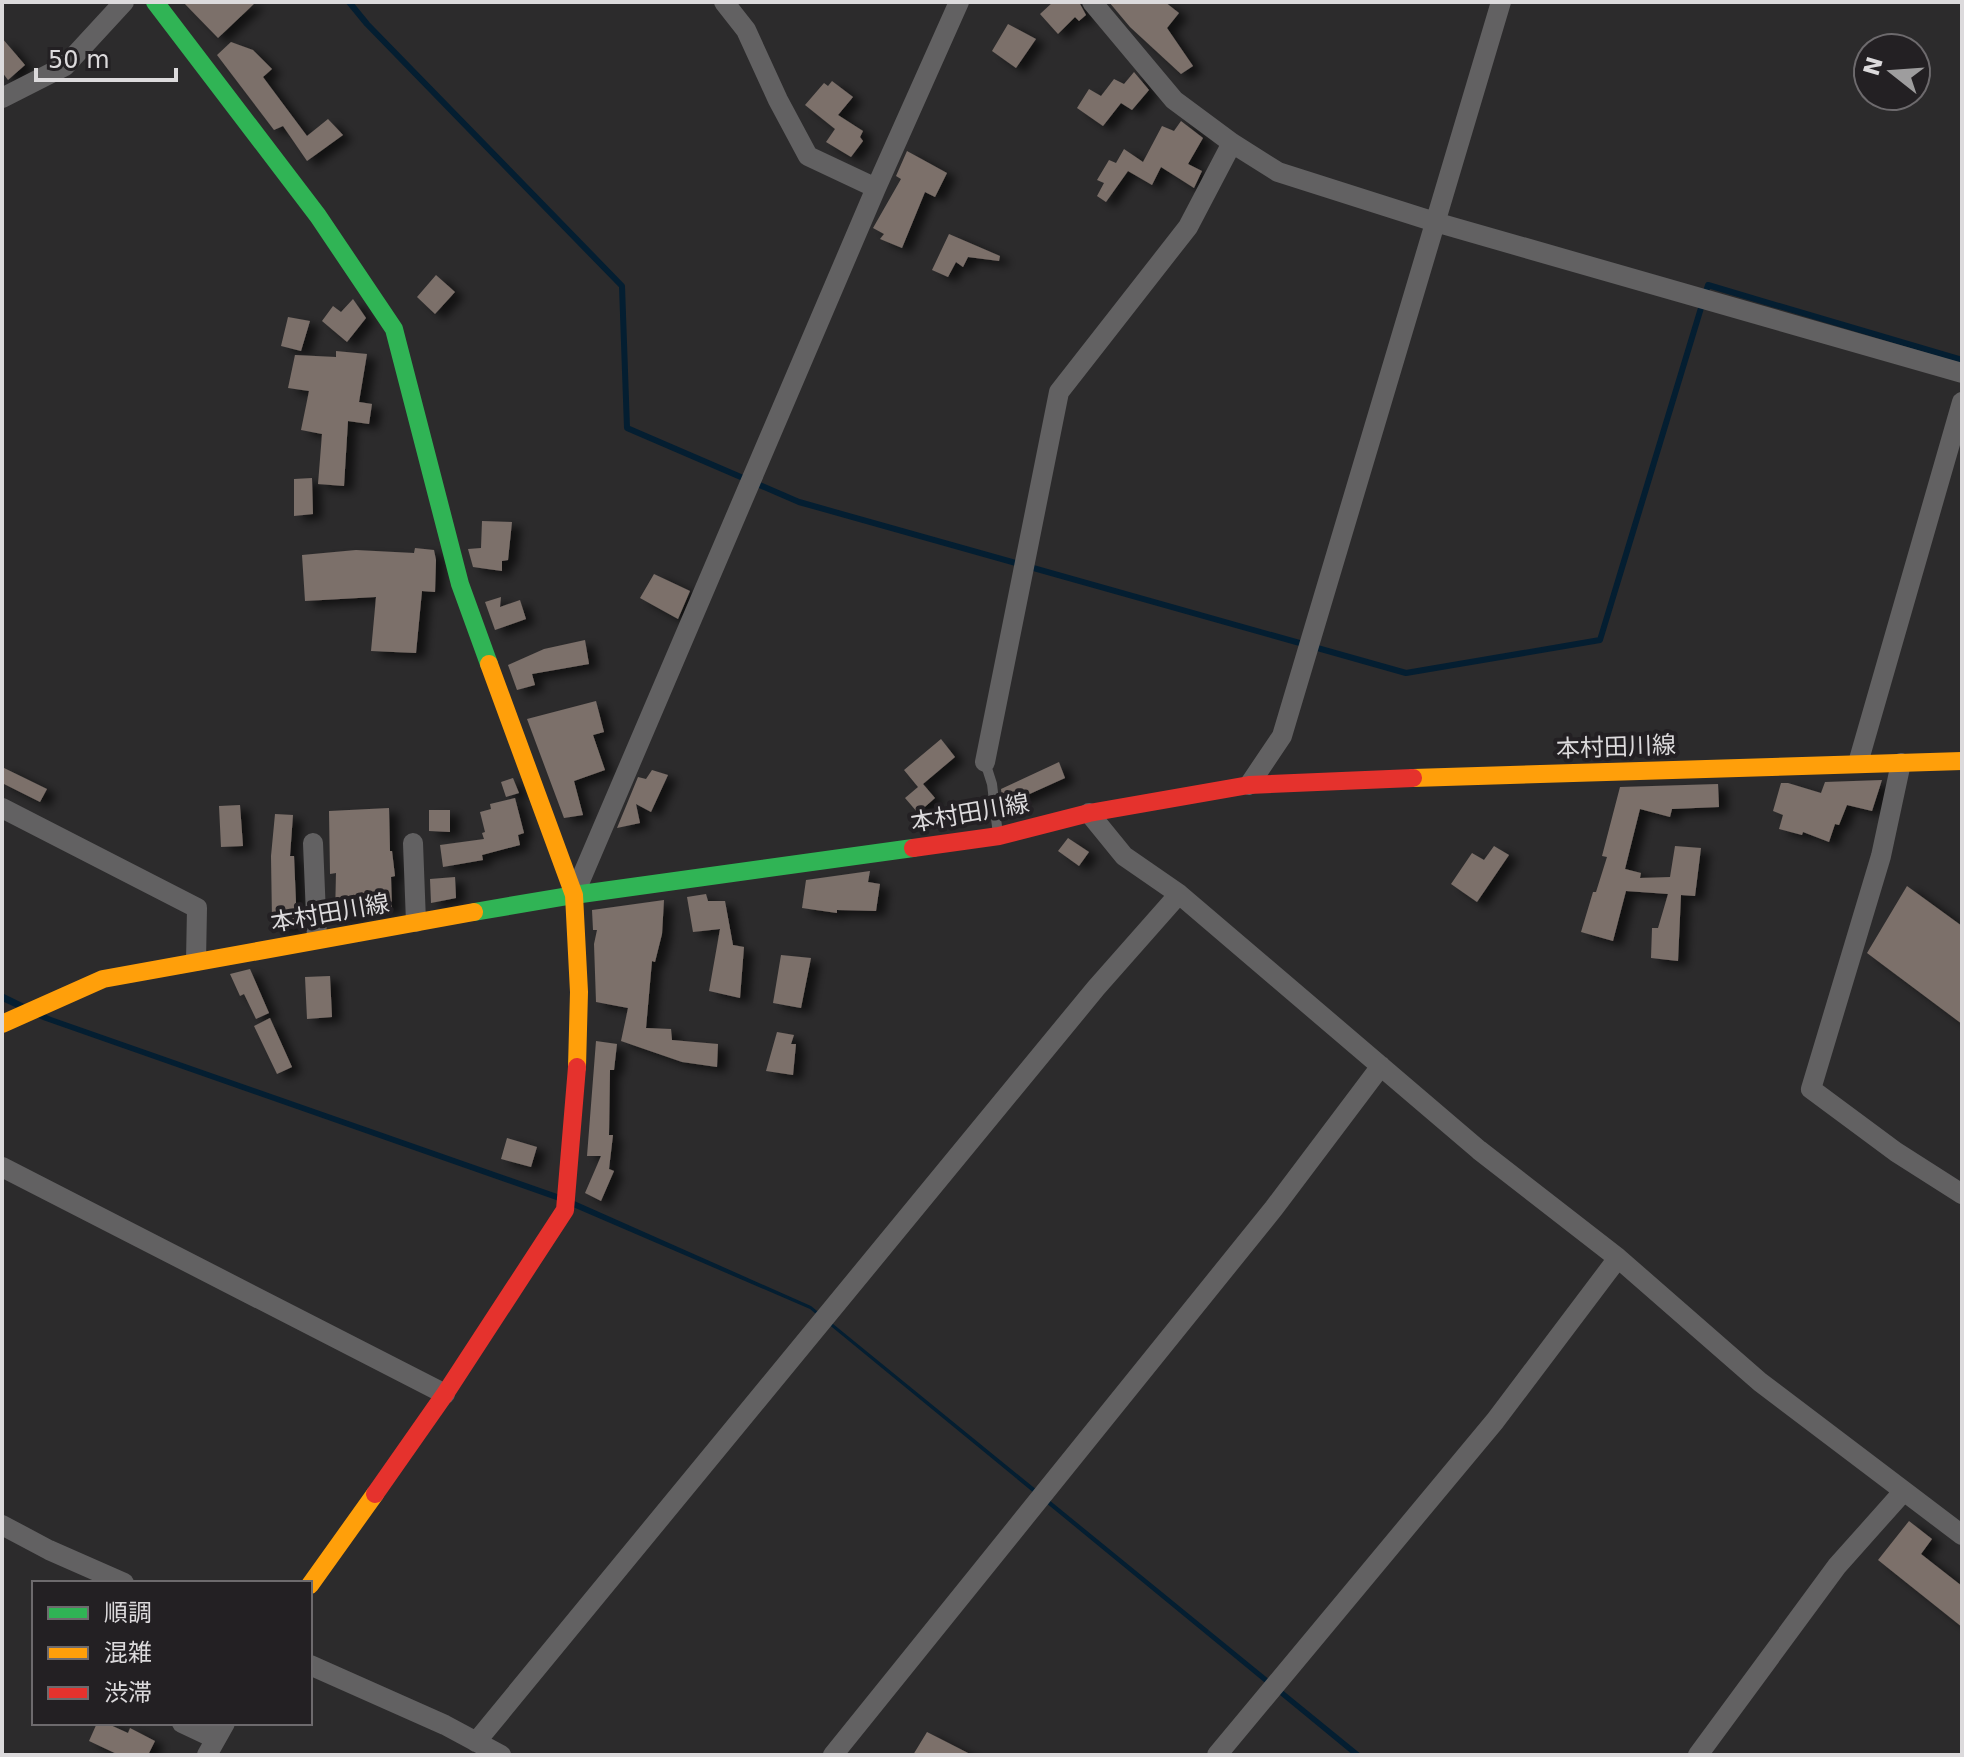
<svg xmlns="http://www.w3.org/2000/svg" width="1964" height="1757" font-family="'DejaVu Sans','Noto Sans JP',sans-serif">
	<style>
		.water { fill: #041e31 }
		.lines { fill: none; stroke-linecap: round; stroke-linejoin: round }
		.stream { stroke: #041e31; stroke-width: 6 }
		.building { fill: #7c706a; filter: url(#shadow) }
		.lane { stroke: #626162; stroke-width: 10 }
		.street { stroke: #626162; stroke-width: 20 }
		.fast { stroke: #30b455; stroke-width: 18 }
		.slow { stroke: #ff9f0a; stroke-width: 18 }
		.jam { stroke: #e5322d; stroke-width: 18 }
		.labels { text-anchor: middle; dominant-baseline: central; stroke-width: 8; stroke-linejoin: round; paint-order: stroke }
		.street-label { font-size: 24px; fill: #dcdadc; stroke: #232023 }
	</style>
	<defs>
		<filter id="shadow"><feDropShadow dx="9" dy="5" stdDeviation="4" flood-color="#0009"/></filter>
	</defs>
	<rect width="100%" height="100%" fill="#2c2b2c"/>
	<path class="water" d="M2 993 51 1017 563 1196 811 1306 1362 1755H1353L810 1309 559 1201 43 1020 2 1001Z"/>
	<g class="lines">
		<path class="stream" d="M349 2 367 24 622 286 627 428 799 502 1406 673 1600 640 1708 285 1962 360"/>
	</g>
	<path class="building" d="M183 2H256L218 38Z
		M1053 2H1079L1086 15 1079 21 1075 17 1058 34 1040 14Z
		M1109 2H1165L1179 13 1167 28 1193 66 1181 74 1130 27Z
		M1008 24 1036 39 1016 68 992 51Z
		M2 38 25 65 8 80 2 72Z
		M231 42 253 50 272 69 263 77 307 136 328 119 343 135 307 161 283 126 274 130 217 55Z
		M1134 72 1149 90 1132 110 1121 103 1103 126 1077 108 1089 89 1101 96 1114 79 1124 84Z
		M832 81 853 97 838 115 863 131 860 137 863 141 851 157 826 142 835 129 805 105 824 83 828 86Z
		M1181 121 1203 138 1188 164 1202 171 1194 188 1161 167 1152 185 1128 171 1106 202 1097 196 1104 183 1097 180 1109 160 1116 163 1124 149 1143 162 1162 126 1174 131Z
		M907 151 947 173 935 197 925 192 902 248 880 239 884 234 873 228 901 179 896 176Z
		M949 234 1000 256 999 261 968 257 963 267 956 262 948 277 932 270Z
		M436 275 455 292 435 314 417 297Z
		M353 299 366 318 347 342 322 321 333 306 341 312Z
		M288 317 310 321 301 351 281 346Z
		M336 351 367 354 359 402 372 404 369 424 348 421 344 486 318 484 322 434 301 430 309 391 288 388 295 355 336 357Z
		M312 478 313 514 294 516V479Z
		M482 521 512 522 508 560 502 561V571L473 567 468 549 481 548Z
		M415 548 434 550 436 560 435 592 422 591 416 653 371 651 376 597 305 601 302 555 356 550 414 553Z
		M654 574 690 591 678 619 640 598Z
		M501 597 500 607 520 600 526 619 495 630 485 602Z
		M585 640 589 664 532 674 535 685 517 690 508 665 544 649Z
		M596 701 604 732 593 735 605 770 574 781 583 815 564 818 527 719Z
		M941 739 955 757 923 784 935 798 918 813 905 798 918 787 904 770Z
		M1059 762 1065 778 1003 806 1001 789Z
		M2 767 47 789 40 802 2 783Z
		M652 770 668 775 651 812 636 804 640 823 617 828 638 777 646 779Z
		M513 778 519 793 506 797 501 782Z
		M1882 780 1872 811 1847 805 1839 825 1835 824 1829 842 1803 832 1802 835 1779 829 1783 815 1773 811 1781 783H1788L1821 793 1825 782Z
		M1718 784 1719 807 1672 809 1670 817 1640 809 1625 869 1641 873 1640 878 1670 877 1675 846 1701 848 1695 896 1681 895 1678 961 1651 958 1652 928H1658L1668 894 1626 891 1613 941 1581 932 1593 892H1596L1607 857 1602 856 1620 787Z
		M515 798 524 833 518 835 520 845 482 855 483 860 443 867 440 845 484 839 482 833 485 832 480 812 491 809 490 804Z
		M240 805 243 846 221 847 219 806Z
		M389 808 390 851H392L395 876 391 877 392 909 354 910V916H335L336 873 330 874 329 811Z
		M429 810H450V832L429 831Z
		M275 814 293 815 290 856H294L297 926 287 928 275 927V921H272L271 856Z
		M1068 838 1089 852 1079 866 1058 851Z
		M1494 846 1509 855 1477 902 1451 884 1472 853 1484 860Z
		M870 871 868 882 880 884 876 911 837 910V913L802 908 806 880Z
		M455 877 456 898 431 903 430 879Z
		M1907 886 1962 926V1024L1867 953Z
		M706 894 708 901H725L733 945 744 947 740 998 709 991 720 929 693 932 687 897Z
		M664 900 662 934 655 962 652 961 646 1028 671 1029 672 1040 718 1044 717 1067 682 1062 621 1041 628 1008 596 1002 594 944 597 930H593L592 910Z
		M781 955 811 958 801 1008 773 1003Z
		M250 969 269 1013 256 1019 244 994 240 996 230 974Z
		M330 976 332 1017 307 1019 305 977Z
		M270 1018 292 1067 277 1074 254 1026Z
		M777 1032 794 1035 791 1044H796L793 1075 766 1071Z
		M596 1041 617 1044 614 1070H610L609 1135H613L609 1169 614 1171 601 1201 585 1193 601 1156H587Z
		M507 1138 537 1147 531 1167 501 1159Z
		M1909 1521 1932 1539 1921 1554 1962 1586V1627L1878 1560Z
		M97 1723H106L128 1733 130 1728 155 1741 148 1755H119L89 1741Z
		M927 1732 972 1755H913Z"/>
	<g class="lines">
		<path class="lane" d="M985 762 992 784 998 835"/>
		<path class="street" d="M724 2 746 30 778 100 808 156 876 188
			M1092 2 1174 100 1232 143 1278 172 1435 222 1962 373
			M2 98 65 66 124 2
			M985 762 1059 392 1188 227 1232 143
			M1858 763 1962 402
			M1901 763 1881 856 1811 1089 1896 1152 1962 1194
			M1249 785 1282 736 1501 2
			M2 808 197 908 196 961
			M1089 813 1124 856 1179 894 1479 1150 1618 1258 1760 1382 1962 1535
			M313 843 317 939
			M413 843 416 922
			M574 895 876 188 959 2
			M2 1167 445 1394
			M2 1525 49 1550 124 1583
			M310 1665 445 1725 501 1755
			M182 1723 216 1739
			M476 1742 1096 988 1179 894
			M207 1755 225 1723
			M833 1755 1274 1208 1381 1066
			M1217 1755 1495 1421 1618 1258
			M1698 1755 1837 1566 1903 1492"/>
		<path class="fast" d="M155 2 318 216 394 329 460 584 489 664
			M474 912 574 895 913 848"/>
		<path class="slow" d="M489 664 574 895 579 992 577 1067
			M1413 778 1962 761
			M2 1024 103 979 474 912
			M310 1585 375 1494"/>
		<path class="jam" d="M913 848 999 836 1089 813 1249 785 1413 778
			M375 1494 445 1394 565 1210 577 1067"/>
	</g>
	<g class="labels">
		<g class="street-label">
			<text transform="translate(1616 747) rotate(-2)">本村田川線</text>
			<text transform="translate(970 813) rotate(-10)">本村田川線</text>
			<text transform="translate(330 913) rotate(-10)">本村田川線</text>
		</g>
	</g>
	<rect width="1964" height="1757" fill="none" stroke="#dcdadc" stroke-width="8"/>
	<rect x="32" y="1581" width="280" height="144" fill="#232023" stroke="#6d6a6d" stroke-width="2"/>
	<rect x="48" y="1607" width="40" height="12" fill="#30b455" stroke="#6d6a6d" stroke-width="2"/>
	<text x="104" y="1621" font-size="24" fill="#dcdadc">順調</text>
	<rect x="48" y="1647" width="40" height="12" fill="#ff9f0a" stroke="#6d6a6d" stroke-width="2"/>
	<text x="104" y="1661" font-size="24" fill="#dcdadc">混雑</text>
	<rect x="48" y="1687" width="40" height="12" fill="#e5322d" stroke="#6d6a6d" stroke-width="2"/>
	<text x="104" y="1701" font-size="24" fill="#dcdadc">渋滞</text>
	<g transform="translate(1892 72) rotate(287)"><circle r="38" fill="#232023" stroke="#6d6a6d" stroke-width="2"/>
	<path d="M0-6L14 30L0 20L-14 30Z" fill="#9e9d9e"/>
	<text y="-12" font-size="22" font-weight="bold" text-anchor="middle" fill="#dcdadc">N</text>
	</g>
	<path d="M36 68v12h140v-12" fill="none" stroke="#dcdadc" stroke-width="4"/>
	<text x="48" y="68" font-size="24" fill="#dcdadc" stroke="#232023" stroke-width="6" paint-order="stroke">50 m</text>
</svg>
